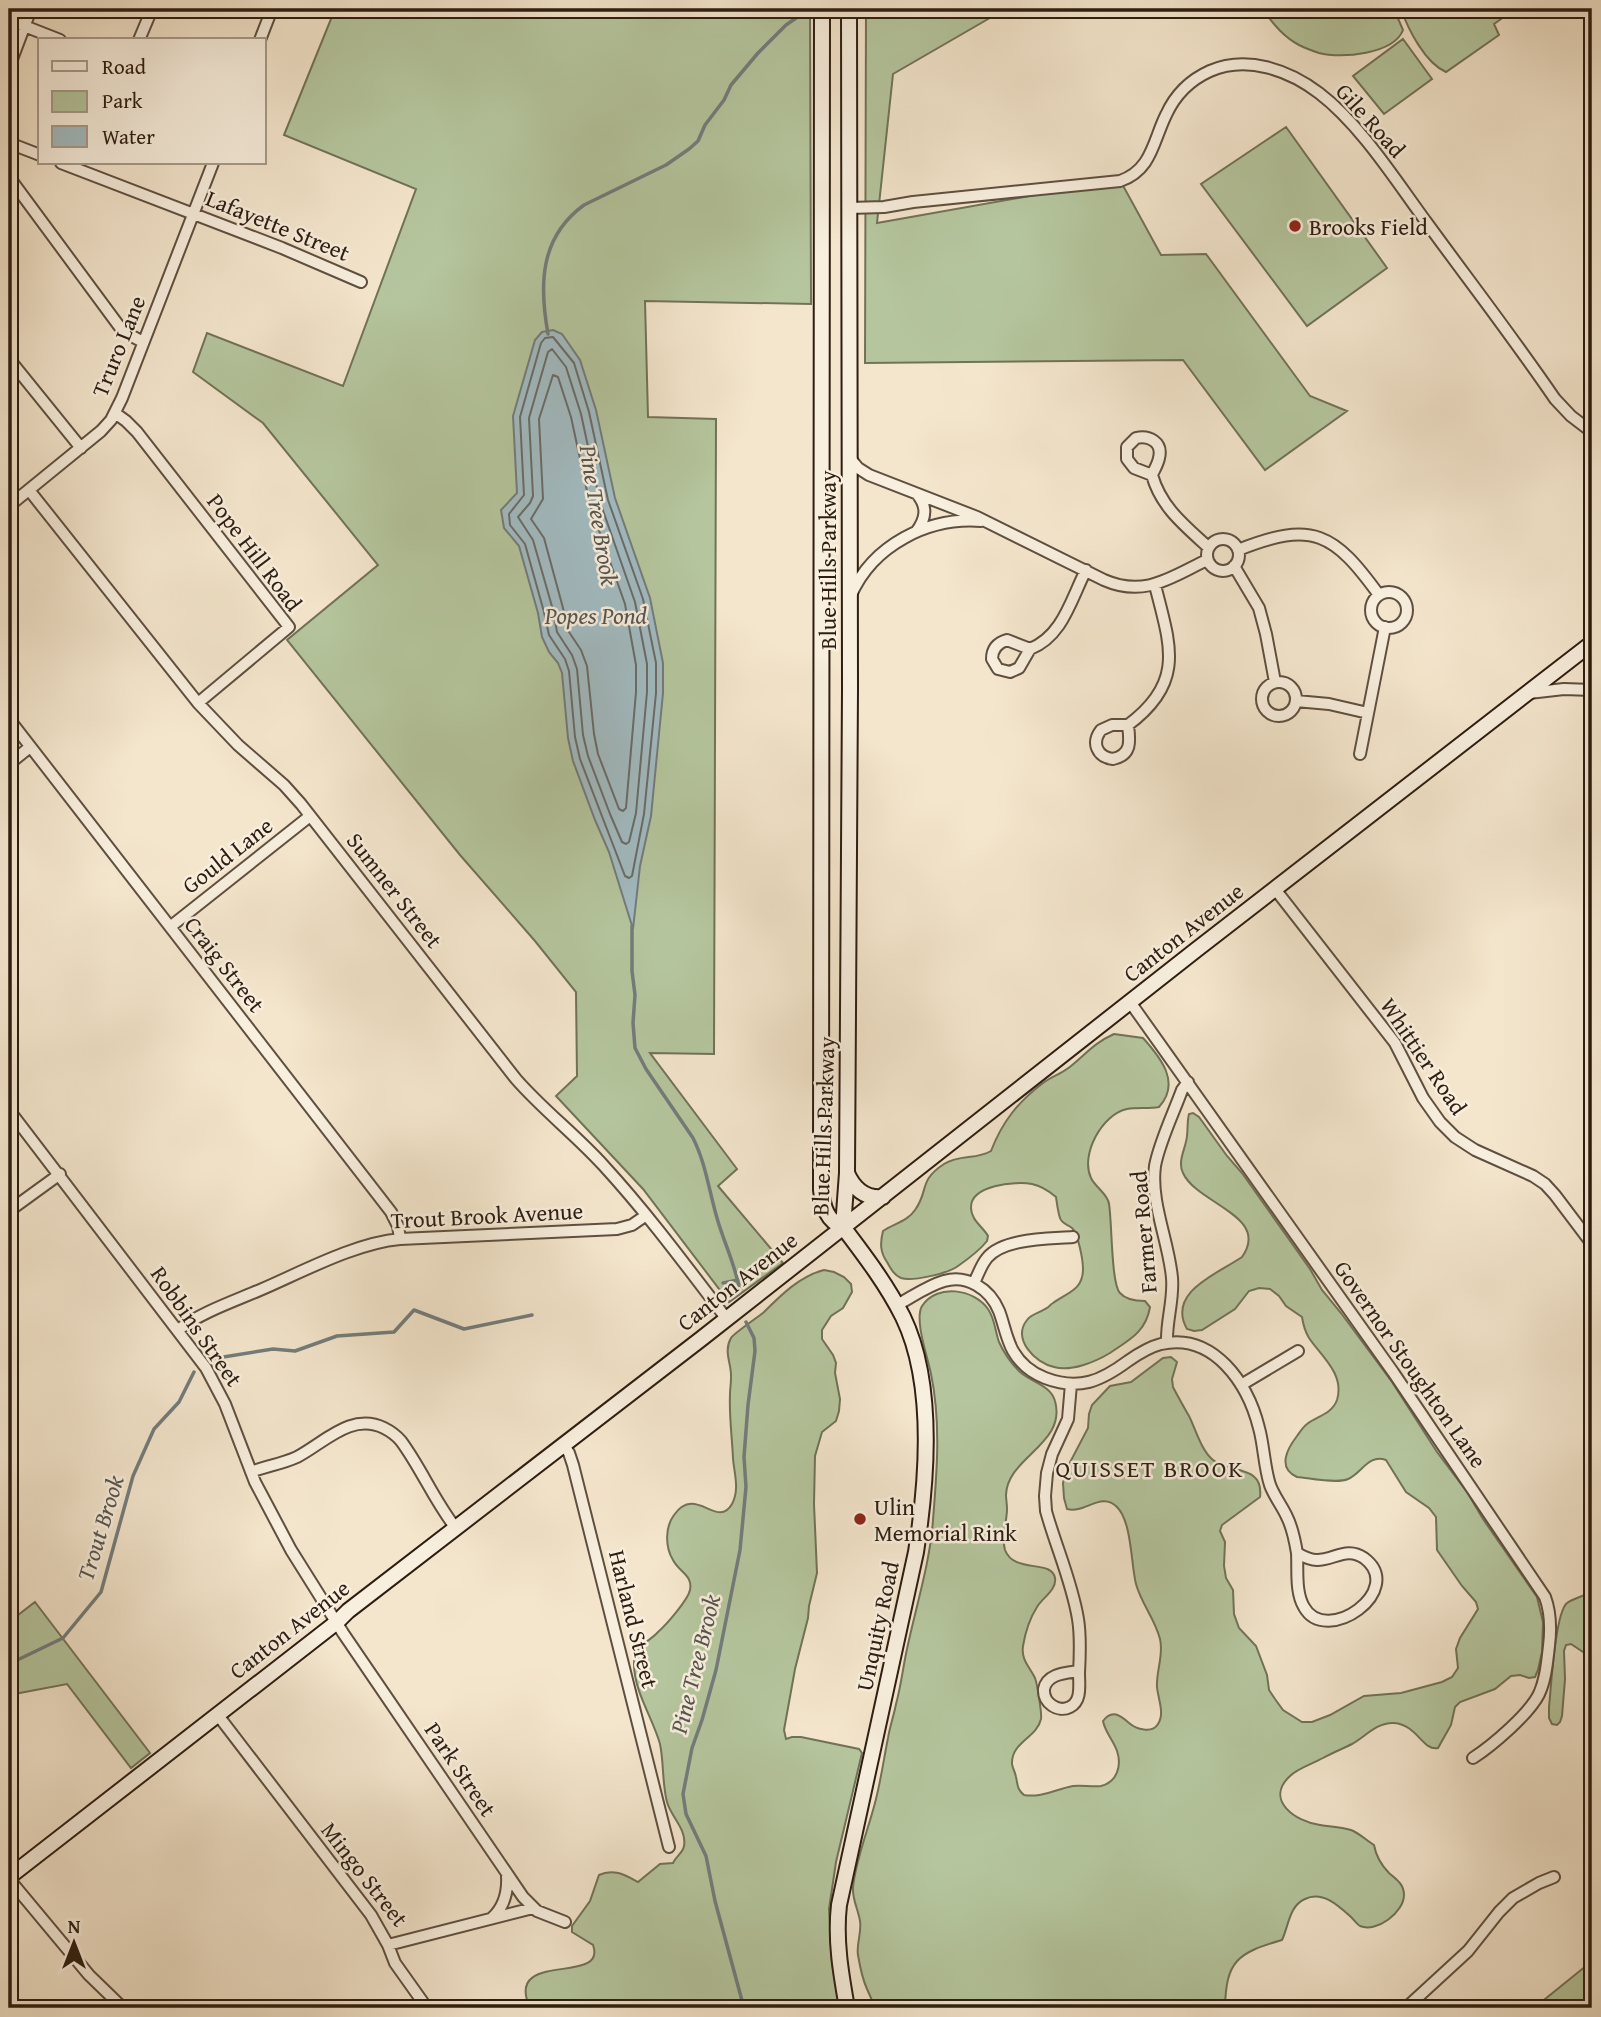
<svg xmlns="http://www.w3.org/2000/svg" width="1601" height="2017" font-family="'Gentium Book Plus',serif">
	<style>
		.green { fill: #b5c69e; stroke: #717258; stroke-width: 2 }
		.water { fill: #a2bcc3; stroke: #737c7c; stroke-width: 2 }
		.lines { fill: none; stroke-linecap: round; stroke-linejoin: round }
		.shore { stroke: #686c6a; stroke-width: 2 }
		.stream { stroke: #737c7c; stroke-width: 3.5 }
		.minor-casing { stroke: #5f4f41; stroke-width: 14 }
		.secondary-casing { stroke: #2d1d12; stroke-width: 18 }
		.minor { stroke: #f8efde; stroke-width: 10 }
		.secondary { stroke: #f8efde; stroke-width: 14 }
		.poi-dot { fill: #8f2418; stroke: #f8efde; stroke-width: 2.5 }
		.labels { text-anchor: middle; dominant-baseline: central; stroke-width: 5; stroke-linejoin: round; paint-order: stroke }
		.street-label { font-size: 23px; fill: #2d1d12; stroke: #f8efde }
		.poi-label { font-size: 23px; fill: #2d1d12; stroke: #f8efde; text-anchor: start }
		.water-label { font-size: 24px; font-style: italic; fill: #565550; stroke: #f8efde }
		.neighbourhood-label { font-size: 24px; letter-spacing: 2px; fill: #2d1d12; stroke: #f8efde }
	</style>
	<rect width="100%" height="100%" fill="#f4e6cd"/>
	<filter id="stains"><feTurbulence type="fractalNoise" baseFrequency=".00286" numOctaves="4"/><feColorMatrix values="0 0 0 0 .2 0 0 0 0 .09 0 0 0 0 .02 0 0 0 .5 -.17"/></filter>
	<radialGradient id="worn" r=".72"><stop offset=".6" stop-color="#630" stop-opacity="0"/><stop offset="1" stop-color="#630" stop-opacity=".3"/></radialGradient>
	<path class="green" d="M335 9H810L811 304 645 301 648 417 716 419 714 1054 650 1053 737 1169 718 1186 783 1263 729 1302 643 1189 556 1096 577 1076 576 992 535 941 460 855 287 640 378 565 263 423 193 372 207 333 343 386 416 189 284 135Z
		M866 9H991L995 15 893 74 877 223 1120 180 1161 255 1206 254 1310 396 1347 411 1265 470 1183 360 865 363Z
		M1267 9H1394L1403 30C1394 54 1341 59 1319 53 1313 51 1305 48 1299 45 1284 37 1274 25 1264 11Z
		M1401 9H1515L1494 24 1499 35 1446 72C1425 63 1408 29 1401 9Z
		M1403 39 1432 79 1384 114 1353 76Z
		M1286 127 1387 268 1307 326 1201 184Z
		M1114 1034 1143 1038C1161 1058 1181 1083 1159 1107 1149 1109 1137 1107 1127 1109 1102 1114 1080 1155 1091 1178 1095 1187 1108 1194 1109 1204 1112 1220 1111 1284 1120 1293 1126 1300 1137 1301 1145 1301L1150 1307C1146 1332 1129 1340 1110 1353 1095 1362 1071 1372 1054 1367 1035 1363 1012 1339 1027 1320 1031 1314 1039 1313 1045 1309 1051 1306 1048 1306 1053 1303 1066 1293 1083 1291 1083 1269 1083 1260 1078 1233 1072 1228 1067 1224 1062 1224 1060 1218 1058 1212 1057 1204 1056 1197 1049 1191 1042 1186 1032 1184 1015 1181 970 1185 971 1208 971 1220 983 1227 988 1236L987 1241C980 1250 968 1259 958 1266 949 1273 912 1282 901 1278 894 1275 891 1269 887 1262 880 1252 880 1243 883 1231 893 1224 908 1221 915 1210 929 1191 918 1181 944 1164 960 1154 976 1160 991 1151 1002 1122 1018 1102 1043 1083 1051 1077 1063 1073 1071 1066 1087 1053 1094 1043 1114 1034Z
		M1193 1113 1199 1117 1227 1156 1242 1173 1310 1269 1322 1290 1341 1313 1392 1382 1437 1452 1467 1492 1483 1519 1537 1597 1543 1622 1542 1652 1538 1670 1535 1677 1529 1678 1520 1675 1511 1676 1495 1689 1460 1702 1455 1707 1451 1725 1438 1748C1422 1751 1418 1725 1394 1723 1377 1722 1365 1737 1352 1744 1342 1749 1332 1753 1323 1758 1312 1764 1298 1768 1290 1776 1264 1800 1296 1822 1320 1825 1331 1827 1339 1826 1351 1830 1359 1833 1366 1840 1374 1845 1376 1856 1381 1865 1389 1873 1396 1879 1404 1884 1404 1895 1404 1912 1377 1933 1360 1926 1359 1926 1353 1919 1352 1918 1340 1907 1323 1890 1305 1899 1289 1906 1289 1925 1282 1940 1237 1953 1226 1961 1225 2008H874C873 2001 870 1996 867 1989 862 1978 860 1967 858 1955 856 1944 862 1933 860 1921 858 1909 852 1899 853 1887 856 1858 869 1828 876 1799 881 1779 884 1758 888 1738 890 1726 894 1715 896 1704 901 1686 903 1667 907 1649 916 1606 930 1563 933 1520 937 1471 941 1422 931 1374 928 1358 914 1320 922 1306 937 1283 974 1289 988 1309 995 1319 995 1331 999 1342 1004 1353 1011 1363 1019 1371 1030 1382 1051 1385 1055 1401 1067 1444 1007 1457 1006 1495 1006 1499 1007 1504 1007 1509 1007 1522 1001 1537 1005 1550 1014 1574 1052 1559 1055 1578 1057 1590 1042 1598 1037 1607 1030 1618 1025 1634 1023 1646 1021 1660 1029 1666 1035 1678 1037 1683 1042 1713 1041 1719 1037 1738 1011 1742 1012 1764 1013 1770 1015 1771 1016 1777 1018 1786 1017 1789 1024 1795 1042 1798 1056 1789 1073 1786 1082 1785 1092 1787 1101 1786 1117 1782 1122 1766 1117 1751 1113 1740 1105 1732 1103 1721 1112 1709 1120 1715 1129 1723 1136 1729 1152 1734 1158 1724 1165 1713 1158 1699 1157 1687 1156 1671 1164 1655 1160 1639 1155 1619 1141 1603 1136 1584 1131 1565 1132 1522 1117 1507 1101 1491 1085 1514 1067 1509L1064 1498 1063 1483 1067 1468 1088 1428 1089 1414 1092 1405 1110 1386 1131 1382 1163 1358 1171 1357 1177 1362 1172 1379 1173 1387C1178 1397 1184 1407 1189 1416 1196 1430 1201 1450 1213 1460 1229 1474 1264 1464 1260 1497L1222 1525 1220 1531 1225 1542 1224 1566 1226 1578 1233 1590 1234 1614 1239 1628 1256 1646 1267 1675 1269 1690 1275 1699 1283 1710 1302 1722H1312L1330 1715 1364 1696 1401 1693 1442 1682 1452 1677 1458 1668 1456 1649 1460 1638 1478 1609 1476 1602 1462 1586 1437 1550 1436 1517 1429 1508 1406 1492 1386 1460C1368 1454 1362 1473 1348 1479 1337 1484 1310 1478 1297 1477 1277 1468 1287 1449 1297 1436 1300 1432 1303 1427 1307 1424 1317 1416 1332 1414 1337 1400 1345 1374 1321 1356 1309 1338 1305 1331 1303 1324 1302 1317L1286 1306 1279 1296 1270 1289 1259 1288 1249 1291 1235 1309 1202 1330 1194 1331 1187 1329C1166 1292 1219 1273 1242 1257 1271 1216 1197 1204 1183 1173 1177 1161 1186 1148 1187 1136 1188 1128 1187 1122 1189 1114Z
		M824 1270 834 1272 844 1277 851 1284 852 1292 843 1308 831 1316 822 1330V1339L833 1355 836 1363 835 1373 840 1399 839 1411 836 1421 822 1432 815 1456 814 1504 817 1573 809 1606 808 1618 795 1669 784 1730 786 1739 792 1737H801L859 1749 862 1753 836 1862 829 1909 832 1963 840 2008H530C503 1949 608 1986 593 1945L572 1932V1926L590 1901 599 1875C613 1868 625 1875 638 1882L660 1864 673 1863C676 1856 683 1853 684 1846 687 1829 671 1817 667 1802 662 1783 664 1763 660 1744 653 1718 634 1692 634 1664 634 1645 647 1644 658 1632 666 1625 688 1600 690 1590 693 1575 679 1572 673 1560 665 1547 665 1527 674 1515 696 1484 717 1530 732 1504 740 1489 734 1473 733 1458 732 1437 729 1415 730 1394 730 1389 731 1384 731 1378 732 1364 723 1352 731 1338 734 1333 757 1318 764 1312 781 1295 800 1276 824 1270Z
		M1592 1591V1658L1571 1644 1566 1645 1564 1651 1565 1679 1562 1716 1560 1722 1557 1725 1552 1724 1549 1718V1707C1551 1689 1555 1613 1567 1603 1574 1598 1585 1596 1592 1591Z
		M35 1602 150 1753 131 1768 67 1684 9 1695V1622Z
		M1592 1961V2008H1534Z"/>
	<path class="water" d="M553 330 562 334 580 360 596 410 615 498 650 598 663 663V693L651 816 640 866 633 929 609 852 595 820 573 761 568 738 562 673 558 663 549 652 542 637 538 613 519 546 504 528 501 510 517 493 513 416 535 340 542 332Z"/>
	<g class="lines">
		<path class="shore" d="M553 337 574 363 589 412 608 500 643 599 656 663V693L644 814 632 876 629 878 625 876 580 759 575 737 569 671 565 659 549 635 544 612 525 544 510 525 509 514 524 495 520 417 541 343 545 338Z
			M552 349 566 367 581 414 600 502 635 602 647 664V692L636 813 629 842 626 844 622 842 610 814 588 756 583 735 577 669 572 655 557 632 553 610 533 540 518 517 530 503 533 496 529 418 548 352Z
			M553 375 558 377 571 417 590 505 625 604 636 665V692L626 808 623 811 619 809 598 754 594 734 587 666 581 650 567 629 563 608 544 538 531 519 543 499 539 419Z"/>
		<path class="stream" d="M548 334C539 284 540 237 584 205L666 165 689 149 698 141 705 125 724 100 731 85 758 53 786 25 809 9
			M632 926V971L635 995 633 1023 635 1048 646 1069 693 1138C706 1164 709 1191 717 1218 724 1243 736 1266 740 1292
			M723 1283 738 1280
			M211 1359 273 1349 295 1351 337 1336 394 1332 414 1310 464 1329 532 1315
			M9 1664 63 1638 101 1592 133 1476 154 1429 179 1402 194 1372
			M744 2008 715 1901 706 1856 686 1814 683 1794 692 1748 702 1720 716 1670 740 1550 746 1487 744 1457 748 1405 755 1351 754 1338 746 1322"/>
		<g class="minor-casing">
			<path id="minor" d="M9 20 60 40
				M139 40 152 9
				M260 40 272 9
				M9 67 31 9
				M9 143 40 155
				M61 163 282 248 361 282
				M9 177 119 326 128 334 143 342
				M849 208 884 207 913 202 1120 181C1152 170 1153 141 1166 115 1175 95 1190 80 1210 71 1247 55 1289 70 1319 93 1361 125 1396 181 1427 223 1470 282 1514 339 1555 399L1571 416 1592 432
				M9 359 81 448
				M115 413 126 421 137 432 289 627 198 703
				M849 457 858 468 869 475 977 517 1104 580C1145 598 1171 577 1207 560
				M1152 475 1134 468 1127 459V447L1136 438C1149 435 1163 442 1159 458 1158 464 1154 470 1152 475 1161 507 1184 525 1208 547
				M29 490 198 703 238 745 284 785 301 804 516 1079C543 1110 576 1135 604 1166 648 1214 687 1267 726 1318
				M9 506 101 431 111 420 122 398 213 163
				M916 532C926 519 928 507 917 494
				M1207 555a16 16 0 1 1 32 0a16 16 0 1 1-32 0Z
				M1238 550C1313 520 1334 533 1379 595
				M1234 566 1259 608 1266 634 1275 682
				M1371 610a18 18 0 1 1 36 0a18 18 0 1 1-36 0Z
				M851 595C873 545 928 517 981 521
				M1007 640 1030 649 1019 668 1010 672 998 669 992 659C992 649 997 643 1007 640Z
				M1030 649C1063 636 1071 599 1086 570
				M1262 699a17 17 0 1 1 34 0a17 17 0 1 1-34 0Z
				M1529 693 1564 689 1592 690
				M1296 701 1329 704 1368 713
				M9 719 391 1212 398 1226 400 1239
				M1112 725H1128C1130 741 1132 755 1113 759 1097 757 1091 743 1101 730Z
				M1128 725C1186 682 1170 645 1155 585
				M1360 754 1385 627
				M9 764 30 747
				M1275 889 1395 1043 1423 1098 1440 1122 1455 1137 1475 1150 1533 1176 1545 1184 1555 1195 1592 1244
				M170 927 310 816
				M1130 1002 1393 1372 1545 1597C1551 1613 1551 1629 1549 1646 1547 1662 1546 1679 1539 1694 1529 1714 1493 1745 1473 1758
				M9 1110 206 1368 225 1404 255 1482 291 1550 343 1633 523 1897 537 1911 565 1922
				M9 1211 60 1174
				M974 1283C978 1275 981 1265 987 1258 1003 1238 1048 1239 1073 1237
				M897 1305C912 1297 927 1286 944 1281 967 1274 990 1289 999 1311 1004 1324 1006 1338 1013 1351 1020 1363 1032 1373 1045 1378 1079 1391 1101 1381 1128 1361 1138 1354 1149 1347 1161 1344 1214 1332 1248 1384 1259 1428 1264 1446 1264 1466 1270 1485 1274 1496 1282 1506 1287 1517 1293 1529 1295 1541 1297 1553 1304 1557 1310 1560 1317 1560 1334 1560 1347 1546 1364 1558 1407 1590 1326 1647 1304 1607 1295 1592 1298 1569 1297 1553
				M178 1330C202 1312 232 1302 260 1290 302 1272 355 1243 400 1239L617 1229 632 1225 645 1216
				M1167 1343C1166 1321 1174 1300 1172 1278 1169 1242 1150 1202 1155 1166 1159 1143 1174 1112 1182 1090L1188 1082
				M1071 1384 1068 1419 1052 1454 1047 1473 1045 1496 1046 1511C1056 1547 1072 1582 1078 1619 1081 1637 1080 1655 1079 1673 1079 1685 1082 1701 1070 1707 1058 1713 1043 1703 1044 1689 1047 1673 1067 1673 1079 1671
				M1241 1385 1298 1351
				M563 1444 569 1453 573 1465 669 1847
				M251 1472C266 1466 282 1464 297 1457 324 1443 351 1412 384 1428 390 1431 396 1435 401 1441 421 1468 434 1500 455 1527
				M217 1714 371 1915 388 1945 395 1963 427 2008
				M9 1879 89 1975 123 2008
				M492 1918C504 1907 508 1893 507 1876
				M388 1945 533 1908
				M1406 2008 1468 1951 1499 1912 1513 1898 1539 1883 1554 1877"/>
		</g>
		<g class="secondary-casing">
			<path id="secondary" d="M822 9 821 1190C823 1207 827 1221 843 1227 865 1256 887 1285 903 1317 935 1383 927 1482 916 1552L839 1905C835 1940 841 1974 847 2008
				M847 1173C854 1189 865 1199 883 1197
				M843 1227 847 1173 850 689 849 9
				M9 1877 337 1622 348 1611 701 1339 1196 950 1592 643"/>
		</g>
		<use href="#minor" class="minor"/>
		<use href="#secondary" class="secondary"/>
	</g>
	<g class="poi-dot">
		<circle cx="1295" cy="226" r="7"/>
		<circle cx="860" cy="1519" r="7"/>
	</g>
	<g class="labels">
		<g class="street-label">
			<text transform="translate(1371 120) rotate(48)">Gile Road</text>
			<text transform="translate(278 225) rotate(22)">Lafayette Street</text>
			<text transform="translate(118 346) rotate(-68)">Truro Lane</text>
			<text transform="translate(255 552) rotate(53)">Pope Hill Road</text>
			<text transform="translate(827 560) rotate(-90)">Blue Hills Parkway</text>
			<text transform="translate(227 855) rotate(-38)">Gould Lane</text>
			<text transform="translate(395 890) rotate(52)">Sumner Street</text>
			<text transform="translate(1183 932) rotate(-38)">Canton Avenue</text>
			<text transform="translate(225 964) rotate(52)">Craig Street</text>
			<text transform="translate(1424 1056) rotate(56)">Whittier Road</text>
			<text transform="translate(823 1126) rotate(-88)">Blue Hills Parkway</text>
			<text transform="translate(487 1215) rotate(-3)">Trout Brook Avenue</text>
			<text transform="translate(1143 1232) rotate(-95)">Farmer Road</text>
			<text transform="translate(737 1281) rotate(-38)">Canton Avenue</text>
			<text transform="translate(197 1326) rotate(55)">Robbins Street</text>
			<text transform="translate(1411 1364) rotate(55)">Governor Stoughton Lane</text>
			<text transform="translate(634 1619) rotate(76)">Harland Street</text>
			<text transform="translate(877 1626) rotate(-78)">Unquity Road</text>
			<text transform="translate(289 1629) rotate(-38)">Canton Avenue</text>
			<text transform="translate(461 1769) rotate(56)">Park Street</text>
			<text transform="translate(365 1874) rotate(52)">Mingo Street</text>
		</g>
		<g class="poi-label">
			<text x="1309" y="226">Brooks Field</text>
			<text x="874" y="1506">Ulin<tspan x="874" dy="26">Memorial Rink</tspan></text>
		</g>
		<g class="water-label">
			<text transform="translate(599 515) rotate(81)">Pine Tree Brook</text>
			<text x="596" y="615">Popes Pond</text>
			<text transform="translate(100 1528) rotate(-73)">Trout Brook</text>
			<text transform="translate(695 1664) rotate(-76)">Pine Tree Brook</text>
		</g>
		<g class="neighbourhood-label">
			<text x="1150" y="1468">QUISSET BROOK</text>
		</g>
	</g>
	<rect width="1601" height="2017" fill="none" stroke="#f4e6cd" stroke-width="35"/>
	<rect x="10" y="10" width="1580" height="1996" fill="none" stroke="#2d1d12" stroke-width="3.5"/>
	<rect x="18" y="18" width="1566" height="1982" fill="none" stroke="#2d1d12" stroke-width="2"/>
	<rect x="38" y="38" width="228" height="126" fill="#f8efde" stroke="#a79b8c" stroke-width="2"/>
	<rect x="52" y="61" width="35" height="10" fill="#f8efde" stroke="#a79b8c" stroke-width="2"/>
	<text x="102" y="74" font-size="21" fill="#2d1d12">Road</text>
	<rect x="52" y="91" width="35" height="21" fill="#b5c69e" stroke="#a79b8c" stroke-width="2"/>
	<text x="102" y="108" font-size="21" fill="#2d1d12">Park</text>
	<rect x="52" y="126" width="35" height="21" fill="#a2bcc3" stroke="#a79b8c" stroke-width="2"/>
	<text x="102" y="144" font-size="21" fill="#2d1d12">Water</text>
	<g transform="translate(74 1943)" stroke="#f8efde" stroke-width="5" paint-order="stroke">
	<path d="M0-5L12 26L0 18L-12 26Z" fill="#2d1d12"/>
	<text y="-10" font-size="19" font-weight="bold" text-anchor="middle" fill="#2d1d12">N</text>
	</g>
	<rect width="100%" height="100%" filter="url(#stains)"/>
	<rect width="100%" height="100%" fill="url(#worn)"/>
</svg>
